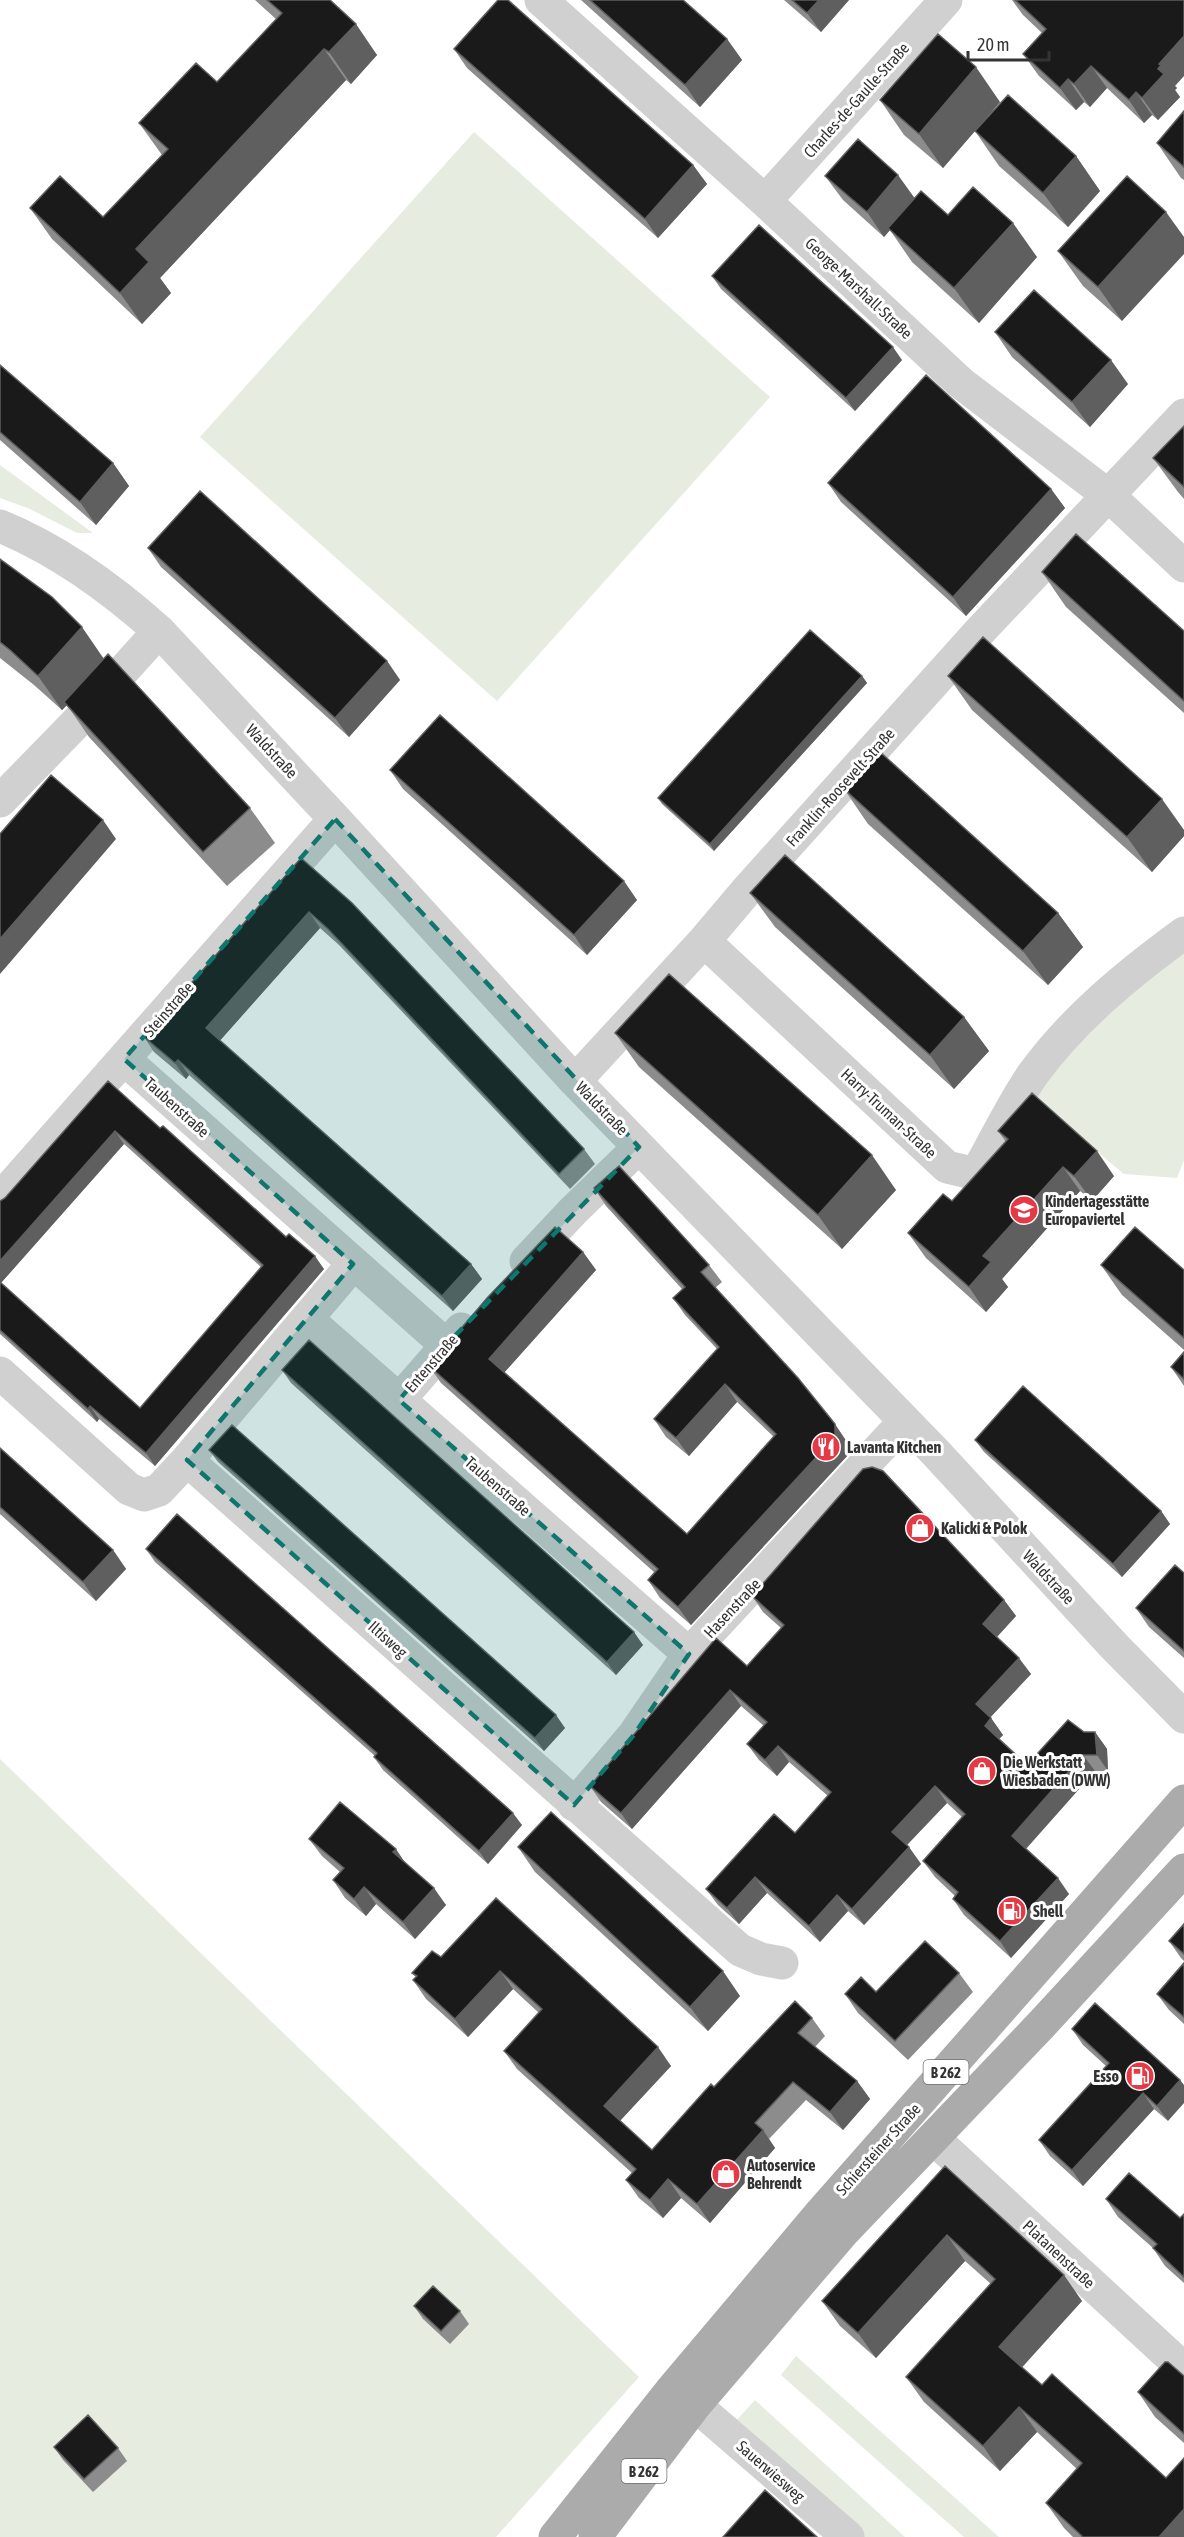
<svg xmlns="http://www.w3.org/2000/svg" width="1184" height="2537" font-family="'Asap Condensed',sans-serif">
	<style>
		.green { fill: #e6ecdf }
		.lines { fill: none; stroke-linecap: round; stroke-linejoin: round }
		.minor { stroke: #d0d0d0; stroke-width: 33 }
		.major { stroke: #ababab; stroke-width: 33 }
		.wall { fill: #8c8c8c; fill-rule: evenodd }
		.shaded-wall { fill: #5f5f5f }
		.building { fill: #1a1a1a; stroke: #5f5f5f; stroke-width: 1.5 }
		.marked { fill: #0f766e; fill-opacity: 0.2; stroke: #0f766e; stroke-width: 4.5; stroke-dasharray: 12 8; stroke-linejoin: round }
		.labels { text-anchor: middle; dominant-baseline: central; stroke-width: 6; stroke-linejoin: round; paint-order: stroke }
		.shield { fill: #fff; stroke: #707070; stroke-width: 1.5 }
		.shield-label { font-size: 15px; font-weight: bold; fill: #333 }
		.street-label { font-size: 16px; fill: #333; stroke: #fff }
		.poi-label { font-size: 16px; font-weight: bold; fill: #333; stroke: #fff; text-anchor: start }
	</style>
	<rect width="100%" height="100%" fill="#fff"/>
	<path class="green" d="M474 132 770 397 497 701 200 437Z
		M0 465 93 533H77L30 509 0 498Z
		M1184 933V1160L1177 1178 1124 1174 1040 1104 1033 1075Z
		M0 1759 639 2377 496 2537H0Z
		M796 2356 999 2537H964L781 2375Z
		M755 2400 905 2537H858L735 2422Z"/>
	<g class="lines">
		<path class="minor" d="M541 0 765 201 961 383 1109 496 1184 566
			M765 201 946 0
			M0 526C59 550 112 589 159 631L335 819 575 1081 936 1453 1114 1646 1184 1717
			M0 801 76 723 159 631
			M704 941 947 1167 976 1174C995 1141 1012 1104 1033 1074 1074 1018 1129 973 1184 933
			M124 1059 446 1345
			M575 1081 704 941 748 889 980 631 1184 415
			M0 1199 335 819
			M526 1261 573 1211 639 1147
			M307 1319 689 1654
			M0 1373 129 1489 144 1495 159 1490 187 1460 353 1264
			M399 1400 461 1329
			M187 1460 740 1950 761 1959 782 1963
			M574 1805 633 1736 689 1654 904 1422
			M933 2138 1184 2369
			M695 2405 848 2537"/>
		<path class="major" d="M555 2537 670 2392 820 2214 1184 1801
			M595 2537 695 2405 844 2231 1041 2025 1184 1870"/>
	</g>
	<path class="wall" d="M255 0H330L377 55 351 84 346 80 160 278 171 293 142 324 52 239 30 208 103 217 162 155 139 123 217 82 276 19Z
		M581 0H683L727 39 742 60 700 107Z
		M784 0H849L821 32Z
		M1012 0H1015L1175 86 1177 88 1175 90 1180 97 1158 120 1152 115 1144 123 1107 88 1090 107 1084 102 1076 110 1039 76 1023 54 1042 33 1023 15Z
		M454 49 693 165 707 184 658 238 467 68Z
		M880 100 1000 102 975 131 1076 156 1100 191 1068 227 999 166 975 131 943 168 904 135Z
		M1184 111V180L1181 178 1157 143Z
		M825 176 915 198 948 215 1037 257 979 323 912 262 890 230 884 237 843 200Z
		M1127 176 1122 321 1083 286 1058 251Z
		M712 276 902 360 855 411 721 289Z
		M995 332 1128 384 1090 427 1012 357Z
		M0 365 113 463 129 486 96 525 0 440Z
		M1184 426V499L1178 492 1153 458Z
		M828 483 1051 489 1065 508 966 616 841 502Z
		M148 548 387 661 400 680 349 737 161 567Z
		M0 559 104 659 250 808 275 843 227 886 89 737 67 705 62 710 34 685 0 658Z
		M1042 572 1184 631V713L1066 607Z
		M862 676 867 683 714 851 662 804 658 798Z
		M948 676 1184 830V836L1152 872 972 710Z
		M390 770 637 900 587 955 403 789Z
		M844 789 1058 913 1083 947 1048 985 868 824Z
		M301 858 584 1149 595 1164 570 1189 339 945 320 928 220 1040 471 1264 482 1279 453 1311 189 1075 186 1079 154 1052 144 1037Z
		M750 893 964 1017 989 1051 954 1089 775 927Z
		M615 1033 896 1190 842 1249 639 1067Z
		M108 1081 160 1128 324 1269 155 1466 99 1419 97 1422 0 1334V1201L5 1198ZM124 1144 261 1267 140 1408 1 1283Z
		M998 1131 1114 1176 1092 1201 1080 1191 1002 1279 1008 1287 986 1312 926 1258 908 1233 952 1201 1006 1142Z
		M594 1188 709 1265 722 1282 715 1288 847 1442 848 1455 691 1625 660 1598 648 1580 654 1572 441 1383 429 1366 583 1252 596 1270 504 1373 687 1534 774 1437 737 1402 689 1456 666 1437 654 1419 717 1349 685 1315 673 1298 682 1289 606 1206Z
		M1101 1265 1184 1270V1350L1122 1295Z
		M1184 1352V1386L1171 1367Z
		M282 1370 643 1645 616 1675 291 1383Z
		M975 1440 1161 1511 1170 1524 1122 1577 984 1452Z
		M0 1448 113 1550 126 1569 96 1601 0 1514Z
		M209 1450 565 1728 544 1751 218 1462Z
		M146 1549 522 1825 488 1864 383 1770 374 1757 375 1756 155 1562Z
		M1184 1573V1658L1149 1627 1136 1608Z
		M752 1596 1004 1600 1016 1616 997 1637 1031 1674 990 1717 1003 1735 999 1739 1027 1765 1084 1732H1095L1107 1749 1108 1771H1095L1026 1849 1069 1894 1011 1958 964 1915 953 1899 955 1896 935 1877 923 1861 962 1817 947 1803 907 1845 921 1864 864 1925 848 1911 820 1942 767 1893 739 1924 718 1905 706 1889 795 1833 828 1796 789 1762 777 1776 759 1760 747 1744 764 1726 741 1706 632 1829 601 1802 590 1786 747 1666 781 1628 763 1612Z
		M309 1839 405 1862 446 1905 415 1939 376 1904 366 1916 345 1898 333 1880 340 1872 322 1856Z
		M518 1847 740 1996 708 2031 535 1872Z
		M496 1898 671 2066 620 2121 652 2150 714 2087 812 2018 825 2036 815 2047 857 2081 870 2099 843 2130 806 2100 769 2139 775 2148 710 2223 681 2198 663 2218 639 2198 626 2180 632 2173 517 2069 504 2051 539 2013 513 1989 468 2037 426 1999 413 1980 416 1977 412 1973 441 1957Z
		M1184 1924V1961L1181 1958 1169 1941Z
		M1184 1963V2024L1169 2010 1157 1994Z
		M959 1973 973 1992 908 2060 858 2013 845 1994 876 1992Z
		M1095 2003 1168 2121 1154 2109 1083 2186 1050 2156 1039 2140 1106 2066 1083 2045 1072 2029Z
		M945 2166 1082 2301 1021 2367 1184 2537H1073L1064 2528 1046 2503 1077 2469 1037 2432 1000 2471 924 2402 906 2377 991 2284 965 2261 876 2358 840 2326 822 2301Z
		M1106 2199 1180 2218 1184 2214V2283L1165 2266 1153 2248 1118 2217Z
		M414 2306 460 2311 469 2324 450 2344 423 2319Z
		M1184 2376V2443L1155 2417 1138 2392Z
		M54 2447 118 2448 127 2461 93 2492 63 2460Z"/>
	<path class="shaded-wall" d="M819 0H849L821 32 807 13Z
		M356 24 377 55 351 84 329 52Z
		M1184 36V76L1175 86 1177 88 1175 90 1180 97 1158 120 1142 98 1158 69 1159 64Z
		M727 39 742 60 700 107 685 85Z
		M324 49 346 80 160 278 171 293 142 324 120 293 136 249Z
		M1091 66 1107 88 1090 107 1074 84Z
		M976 67 1000 102 943 168 919 134Z
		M1068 79 1084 102 1076 110 1060 88Z
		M1136 92 1152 115 1144 123 1129 100Z
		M1076 156 1100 191 1068 227 1043 193Z
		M693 165 707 184 658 238 645 219Z
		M898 175 916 200 888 228 890 230 884 237 867 212Z
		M1166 212 1184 237V254L1122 321 1098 287Z
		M1013 223 1037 257 979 323 954 288Z
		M893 347 902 360 855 411 846 398Z
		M1111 360 1128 384 1090 427 1072 402Z
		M113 463 129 486 96 525 80 502Z
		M1051 489 1065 508 966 616 953 597Z
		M82 627 106 662 64 702 67 705 62 710 38 676Z
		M387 661 400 680 349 737 335 718Z
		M862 676 867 683 714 851 710 844Z
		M1162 799 1184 830V836L1152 872 1127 837Z
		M103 820 116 839 0 974V939Z
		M624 881 637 900 587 955 574 935Z
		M309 912 320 928 217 1044 206 1028Z
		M1058 913 1083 947 1048 985 1023 951Z
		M964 1017 989 1051 954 1089 930 1055Z
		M178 1060 189 1075 186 1079 175 1063Z
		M115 1131 124 1144 0 1284V1261Z
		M1097 1151 1114 1176 1092 1201 1074 1176Z
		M872 1155 896 1190 842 1249 818 1215Z
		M1063 1167 1080 1191 1002 1279 1008 1287 986 1312 969 1287 983 1256Z
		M583 1252 596 1270 501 1376 489 1359Z
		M315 1256 324 1269 155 1466 146 1453Z
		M471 1264 482 1279 453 1311 442 1296Z
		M725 1384 737 1402 689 1456 676 1438Z
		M90 1406 99 1419 97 1422 88 1409Z
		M835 1424 847 1442 848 1455 691 1625 678 1607Z
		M1161 1511 1170 1524 1122 1577 1113 1564Z
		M113 1550 126 1569 96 1601 83 1582Z
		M1004 1600 1016 1616 994 1640 983 1624Z
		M634 1632 643 1645 616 1675 607 1662Z
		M1019 1658 1031 1674 987 1721 976 1704Z
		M730 1690 741 1706 632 1829 621 1813Z
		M556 1715 565 1728 544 1751 535 1738Z
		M991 1718 1003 1735 996 1742 985 1726Z
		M1095 1732 1107 1749 1108 1771 1097 1755Z
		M778 1746 789 1762 777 1776 765 1760Z
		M1083 1755 1095 1771 1023 1852 1012 1836Z
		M935 1786 947 1803 904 1848 892 1832Z
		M513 1813 522 1825 488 1864 479 1851Z
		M909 1847 921 1864 864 1925 852 1909Z
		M396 1849 408 1867 393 1852Z
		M755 1877 767 1893 739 1924 727 1908Z
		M1058 1878 1069 1894 1011 1958 1000 1941Z
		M364 1887 376 1904 366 1916 354 1899Z
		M434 1888 446 1905 415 1939 403 1922Z
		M837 1895 848 1911 820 1942 809 1926Z
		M500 1971 513 1989 468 2037 455 2019Z
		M723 1971 740 1996 708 2031 690 2007Z
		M658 2047 671 2066 616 2125 604 2106Z
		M1180 2080 1184 2085V2103L1168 2121 1157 2106Z
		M857 2081 870 2099 843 2130 830 2112Z
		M1143 2093 1154 2109 1083 2186 1072 2170Z
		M763 2130 775 2148 710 2223 697 2204Z
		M668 2179 681 2198 663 2218 650 2200Z
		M947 2235 965 2261 876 2358 858 2333Z
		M1064 2275 1082 2301 1017 2373 999 2347Z
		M1019 2407 1037 2432 1000 2471 983 2446Z
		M1184 2509V2537H1159Z"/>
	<path class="building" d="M267 0H330L356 24 329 52 324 49 136 249 149 262 120 293 30 208 60 176 103 217 168 149 139 123 196 63 217 82 282 13Z
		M498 0H508L693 165 645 219 454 49Z
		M590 0H683L727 39 685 85Z
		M792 0H819L807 13Z
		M1015 0H1184V36L1159 64 1161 65 1158 69 1164 74 1142 98 1136 92 1129 100 1091 66 1074 84 1068 79 1060 88 1023 54 1046 29Z
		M938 34 976 67 919 134 880 100Z
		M1008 95 1076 156 1043 193 975 131Z
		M1184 111V167L1157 143Z
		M858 139 898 175 867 212 825 176Z
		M1127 176 1166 212 1098 287 1058 251Z
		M973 187 1013 223 954 288 888 228 921 191 948 215Z
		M759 225 893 347 846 398 712 276Z
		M1034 290 1111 360 1072 402 995 332Z
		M0 365 113 463 80 502 0 432Z
		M926 375 1051 489 953 597 828 483Z
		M1184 426V487L1153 458Z
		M200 491 387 661 335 718 148 548Z
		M1076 534 1184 631V701L1042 572Z
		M0 559 52 597 82 627 38 676 10 650 0 642Z
		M810 630 862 676 710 844 658 798Z
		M983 637 1162 799 1127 837 948 676Z
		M108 654 250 808 203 852 64 702Z
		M440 715 624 881 574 935 390 770Z
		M879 751 1058 913 1023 951 844 789Z
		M51 775 103 820 0 939V834Z
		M785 855 964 1017 930 1055 750 893Z
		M301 858 352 903 584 1149 559 1174 328 929 309 912 206 1028 471 1264 442 1296 178 1060 175 1063 144 1037Z
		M669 974 872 1155 818 1215 615 1033Z
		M108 1081 160 1128 163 1126 286 1237 289 1234 315 1256 146 1453 90 1406 88 1409 0 1330V1282L140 1408 263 1265 115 1131 0 1261V1201L5 1198Z
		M1032 1093 1097 1151 1074 1176 1063 1167 983 1256 991 1262 969 1287 908 1233 943 1194 952 1201 1008 1139 998 1131Z
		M619 1166 709 1265 701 1272 798 1378 835 1424V1437L678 1607 648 1580 658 1569 429 1366 488 1297 555 1227 583 1252 489 1359 687 1534 776 1434 725 1384 676 1438 654 1419 719 1347 673 1298 685 1287 594 1188Z
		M1135 1227 1184 1270V1338L1101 1265Z
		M309 1340 634 1632 607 1662 282 1370Z
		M1184 1352V1379L1171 1367Z
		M1023 1386 1161 1511 1113 1564 975 1440Z
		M232 1425 556 1715 535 1738 209 1450Z
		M0 1448 113 1550 83 1582 0 1507Z
		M872 1467 883 1471 1004 1600 983 1624 1019 1658 976 1704 991 1718 985 1726 1027 1765 1068 1720 1084 1732H1095L1097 1755H1083L1012 1836 1058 1878 1000 1941 953 1899 958 1892 923 1861 965 1814 935 1786 892 1832 909 1847 852 1909 837 1895 809 1926 755 1877 727 1908 706 1889 774 1814 795 1833 831 1792 778 1746 765 1760 747 1744 767 1722 730 1690 621 1813 590 1786 716 1638 747 1666 784 1625 752 1596 863 1469Z
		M177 1514 513 1813 479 1851 374 1757 377 1753 146 1549Z
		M1175 1565 1184 1573V1651L1136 1608Z
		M340 1802 396 1849 393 1852 434 1888 403 1922 364 1887 354 1899 333 1880 344 1868 309 1839Z
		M551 1812 723 1971 690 2007 518 1847Z
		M496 1898 658 2047 604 2106 652 2150 711 2084 714 2087 795 2001 812 2018 798 2033 857 2081 830 2112 793 2082 755 2123 763 2130 697 2204 668 2179 650 2200 626 2180 636 2169 504 2051 542 2009 500 1971 455 2019 413 1980 417 1976 412 1973 432 1951 441 1957Z
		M1184 1924V1954L1169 1941Z
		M925 1941 959 1973 895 2041 845 1994 861 1977 876 1992Z
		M1184 1963V2017L1157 1994Z
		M1095 2003 1180 2080 1157 2106 1143 2093 1072 2170 1039 2140 1109 2063 1072 2029Z
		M945 2166 1064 2275 999 2347 1042 2385 1052 2374 1166 2478 1184 2458V2509L1159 2537H1083L1046 2503 1082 2463 1019 2407 983 2446 906 2377 995 2279 947 2235 858 2333 822 2301Z
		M1129 2173 1180 2218 1184 2214V2277L1153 2248 1157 2244 1106 2199Z
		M433 2286 460 2311 441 2331 414 2306Z
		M1165 2362H1168L1184 2376V2434L1138 2392Z
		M88 2415 118 2448 84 2479 54 2447Z
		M765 2490 817 2537H723Z"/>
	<path class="marked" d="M335 819 639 1147 446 1345 399 1400 689 1654 633 1736 574 1805 187 1460 353 1264 124 1059Z"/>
	<defs>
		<g id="school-disc" transform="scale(1.5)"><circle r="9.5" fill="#e63946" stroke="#fff"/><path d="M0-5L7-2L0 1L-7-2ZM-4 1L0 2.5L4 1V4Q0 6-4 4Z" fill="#fff"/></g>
		<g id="restaurant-disc" transform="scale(1.5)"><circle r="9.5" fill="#e63946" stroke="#fff"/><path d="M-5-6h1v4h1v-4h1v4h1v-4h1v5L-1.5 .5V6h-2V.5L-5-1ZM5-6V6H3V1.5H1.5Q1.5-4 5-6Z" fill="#fff"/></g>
		<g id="shop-disc" transform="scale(1.5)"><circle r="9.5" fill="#e63946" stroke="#fff"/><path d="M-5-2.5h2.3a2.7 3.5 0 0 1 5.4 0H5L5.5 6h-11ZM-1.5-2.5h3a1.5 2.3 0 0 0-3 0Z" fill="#fff"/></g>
		<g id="fuel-disc" transform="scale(1.5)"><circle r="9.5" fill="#e63946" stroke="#fff"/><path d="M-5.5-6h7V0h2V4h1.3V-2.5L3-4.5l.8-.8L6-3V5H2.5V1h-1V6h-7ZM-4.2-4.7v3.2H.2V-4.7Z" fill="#fff"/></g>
	</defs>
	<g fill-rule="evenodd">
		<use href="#school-disc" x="1024" y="1210"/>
		<use href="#restaurant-disc" x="826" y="1447"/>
		<use href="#shop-disc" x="920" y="1528"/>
		<use href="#shop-disc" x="982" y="1771"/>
		<use href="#fuel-disc" x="1012" y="1911"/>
		<use href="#fuel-disc" x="1140" y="2076"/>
		<use href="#shop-disc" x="726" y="2174"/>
	</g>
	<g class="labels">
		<g class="shield">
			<rect x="923.5" y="2060" width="45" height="24" rx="4.5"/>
			<rect x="621.5" y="2459" width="45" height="24" rx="4.5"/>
		</g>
		<g class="shield-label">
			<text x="946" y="2072">B 262</text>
			<text x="644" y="2471">B 262</text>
		</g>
		<g class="street-label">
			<text transform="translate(856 100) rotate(-48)">Charles-de-Gaulle-Straße</text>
			<text transform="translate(859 288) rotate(43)">George-Marshall-Straße</text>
			<text transform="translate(272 751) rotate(47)">Waldstraße</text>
			<text transform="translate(840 787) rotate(-48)">Franklin-Roosevelt-Straße</text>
			<text transform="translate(168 1009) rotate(-49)">Steinstraße</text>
			<text transform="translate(177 1107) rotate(42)">Taubenstraße</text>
			<text transform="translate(602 1108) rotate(46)">Waldstraße</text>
			<text transform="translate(889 1113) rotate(43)">Harry-Truman-Straße</text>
			<text transform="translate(431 1363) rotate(-49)">Entenstraße</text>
			<text transform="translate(498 1486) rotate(41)">Taubenstraße</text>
			<text transform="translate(1049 1577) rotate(47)">Waldstraße</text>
			<text transform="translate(732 1608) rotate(-47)">Hasenstraße</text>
			<text transform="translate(388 1639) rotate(42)">Iltisweg</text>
			<text transform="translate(878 2149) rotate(-48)">Schiersteiner Straße</text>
			<text transform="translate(1059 2254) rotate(43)">Platanenstraße</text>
			<text transform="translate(771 2471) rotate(41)">Sauerwiesweg</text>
		</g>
		<g class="poi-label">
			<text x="1045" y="1201">Kindertagesstätte<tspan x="1045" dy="18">Europaviertel</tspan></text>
			<text x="847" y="1447">Lavanta Kitchen</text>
			<text x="941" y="1528">Kalicki &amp; Polok</text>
			<text x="1003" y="1762">Die Werkstatt<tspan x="1003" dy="18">Wiesbaden (DWW)</tspan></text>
			<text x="1033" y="1911">Shell</text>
			<text x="1119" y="2076" text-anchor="end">Esso</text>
			<text x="747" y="2165">Autoservice<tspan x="747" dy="18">Behrendt</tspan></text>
		</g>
	</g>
	<path d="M968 51v9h81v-9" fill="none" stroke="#333333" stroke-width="3"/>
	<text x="977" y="51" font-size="18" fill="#333333" stroke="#ffffff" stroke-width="4.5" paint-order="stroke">20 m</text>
</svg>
